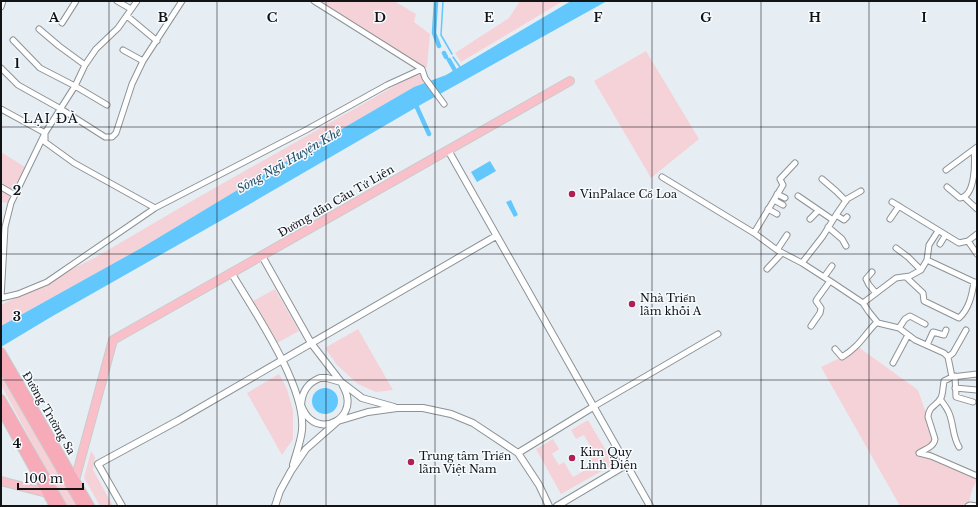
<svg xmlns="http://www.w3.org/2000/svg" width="978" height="507" font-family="'Libre Baskerville',serif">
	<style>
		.green { fill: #f5d2d7 }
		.water { fill: #62c7fd }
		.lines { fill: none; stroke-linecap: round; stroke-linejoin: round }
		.stream { stroke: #62c7fd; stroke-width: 1.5 }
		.canal { stroke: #62c7fd; stroke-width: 4.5 }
		.minor-casing { stroke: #8c9296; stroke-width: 7 }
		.tertiary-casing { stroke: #8c9296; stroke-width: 8 }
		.primary-casing { stroke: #cbcbcc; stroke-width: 10 }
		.trunk-casing { stroke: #cbcbcc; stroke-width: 10 }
		.minor { stroke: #fff; stroke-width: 5 }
		.tertiary { stroke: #fff; stroke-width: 6 }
		.primary { stroke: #f9c0ca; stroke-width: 8 }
		.trunk { stroke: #f7abb8; stroke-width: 8 }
		.grid { fill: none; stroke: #111315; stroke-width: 1; stroke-opacity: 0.55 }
		.poi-dot { fill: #b01f4f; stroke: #f6fbff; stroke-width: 1.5 }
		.labels { text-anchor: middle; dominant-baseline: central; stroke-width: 3; stroke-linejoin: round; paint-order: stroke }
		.poi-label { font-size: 11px; fill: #111315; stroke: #f6fbff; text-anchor: start }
		.street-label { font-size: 11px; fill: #111315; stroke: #f6fbff }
		.water-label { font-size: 12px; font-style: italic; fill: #244e65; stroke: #f6fbff }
		.quarter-label { font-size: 13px; letter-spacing: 1px; fill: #111315; stroke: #f6fbff }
		.grid-label { font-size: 13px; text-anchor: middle; font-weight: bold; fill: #111315; stroke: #f6fbff; stroke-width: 3; stroke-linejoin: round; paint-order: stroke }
	</style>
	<rect width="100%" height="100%" fill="#e7eef3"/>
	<path class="green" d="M314 1H394L416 14 414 22 430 34 427 67 422 69Z
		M520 1H563L461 62 455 53 509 18Z
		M646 51 699 139 651 178 594 81Z
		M421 71 425 83 414 87 254 180 143 247 1 326V305L96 257 176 210Z
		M1 152 25 167 7 203 1 202Z
		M275 289 299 331 277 343 253 301Z
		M358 329 393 390 376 392 358 384 337 365 325 348Z
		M857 346 918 390 935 439 932 446 931 456 977 476V480L972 490 968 506H900L821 367 842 357Z
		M279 374 287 389 293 411V439L282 455 247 393Z
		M1 376 78 506H66L1 385Z
		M588 420 614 464 561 494 536 449 553 439 559 449 552 454 559 465 564 462 573 477 594 465 585 450 591 447 584 435 576 439 571 430Z
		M91 451 95 457 93 470 113 506H100L84 478Z"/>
	<path class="water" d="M571 1H607L422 104 236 212 51 317 1 347V326L143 247 254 180 414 87 446 75Z
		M490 161 496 171 477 182 471 172Z
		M511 200 518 215 514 217 506 202Z
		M312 401a13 13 0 1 1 26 0a13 13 0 1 1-26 0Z"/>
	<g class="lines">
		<path class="stream" d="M443 1 441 35 452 54
			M453 57 460 67"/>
		<path class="canal" d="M436 1 434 33 439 46
			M444 53 446 57
			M449 60 457 74
			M415 103 429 134"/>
		<g class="minor-casing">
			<path id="minor" d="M117 1 131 9
				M314 1 422 69 425 78 444 104
				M1 7 3 1
				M127 16 157 41
				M62 23 76 1
				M39 29 59 46 85 65
				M13 40 40 68 75 86 107 105
				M123 50 143 61
				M1 68 18 85 61 109 105 137H112L116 133 132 84 143 61 182 1
				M1 109 45 133V142L74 163 155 208
				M946 170 977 147
				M662 177 754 233 777 250 802 263 830 281 863 303 869 312 878 323 899 328 915 340 944 353 948 357 952 377
				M822 179 836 191 846 201
				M1 187 15 195
				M947 187 960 198C976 196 975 161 974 150
				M777 194 785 198
				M798 196 833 220
				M964 197 977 209
				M774 200 783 205
				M892 202 959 243 968 241 977 234
				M768 209 777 214
				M836 215 844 220 847 217
				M810 219 818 211
				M890 219 899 206
				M828 227 842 239 846 246
				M754 233 783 185 780 179 795 163
				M968 241 977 254
				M940 244 945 236
				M896 248 908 257 921 270
				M777 250 787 235
				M927 260 974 282H977
				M802 263 823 236 836 215 847 199 861 191
				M767 269 782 253
				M872 272 866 279 869 285 876 293
				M824 277 832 266
				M906 277 923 293 924 301 959 318C969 309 972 295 974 282
				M1 298 18 294 47 282 155 208 306 130 387 85 422 69
				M1 298 5 227 11 203 45 133 75 86 85 65 96 49 118 28 137 1
				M863 303 896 278 910 276 921 270 927 260 929 245 938 231
				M811 326 820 313 821 308 816 301 817 299 830 281
				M899 328 905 319 910 316 925 324
				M927 345 933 332 944 335 946 330
				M835 349 842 357C859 347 864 335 877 322
				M948 357 953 353 966 330
				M893 363 908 335
				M955 376 956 397 973 402
				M955 388 977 390
				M940 399C943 403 947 408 949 413 954 425 952 435 959 447
				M593 407 718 334
				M919 453C925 449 934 447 935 439L928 417C929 405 936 407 941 398 943 394 943 386 944 381L952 377 977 374
				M919 453 931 456 977 476
				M968 506 970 505 977 506"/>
		</g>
		<g class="tertiary-casing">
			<path id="tertiary" d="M448 150 650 506
				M262 256 311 343 341 382 362 398 394 407
				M232 274C254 311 306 386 302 430 301 441 296 454 293 465
				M320 378H327L341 382C343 386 346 391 347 396 352 418 326 433 310 419 305 415 303 410 301 405 302 392 307 383 320 378Z
				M518 453 593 407
				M122 506 98 464 179 420 496 236
				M275 506 280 491 291 471 306 449 338 421 368 412 397 408H423L451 414 473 423 518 453 539 485 549 506
				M557 506 626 465"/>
		</g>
		<g class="primary-casing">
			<path id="primary" d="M75 480 113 340 570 81
				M1 481 47 493"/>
		</g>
		<g class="trunk-casing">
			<path id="trunk" d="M1 352 90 506
				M1 366 82 506
				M1 399 62 506
				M1 410 54 506"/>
		</g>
		<use href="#minor" class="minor"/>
		<use href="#tertiary" class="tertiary"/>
		<use href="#primary" class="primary"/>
		<use href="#trunk" class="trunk"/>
	</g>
	<path class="grid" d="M109 1V506M217 1V506M326 1V506M435 1V506M543 1V506M652 1V506M761 1V506M869 1V506M1 127H977M1 254H977M1 380H977"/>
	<g class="poi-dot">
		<circle cx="572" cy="194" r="4"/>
		<circle cx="632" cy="304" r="4"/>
		<circle cx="572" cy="458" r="4"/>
		<circle cx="411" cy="462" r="4"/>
	</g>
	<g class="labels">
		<g class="poi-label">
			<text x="580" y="194">VinPalace Cổ Loa</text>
			<text x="640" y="298">Nhà Triển<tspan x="640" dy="13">lãm khối A</tspan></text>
			<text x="580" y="452">Kim Quy<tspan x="580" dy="13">Linh Điện</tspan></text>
			<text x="419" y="456">Trung tâm Triển<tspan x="419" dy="13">lãm Việt Nam</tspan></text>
		</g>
		<g class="street-label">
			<text transform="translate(336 201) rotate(-30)">Đường dẫn Cầu Tứ Liên</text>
			<text transform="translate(49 413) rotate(60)">Đường Trường Sa</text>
		</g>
		<g class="water-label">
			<text transform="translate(289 160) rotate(-30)">Sông Ngũ Huyện Khê</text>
		</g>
		<g class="quarter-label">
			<text x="51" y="118">LẠI ĐÀ</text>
		</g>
	</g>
	<g class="grid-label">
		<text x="54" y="22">A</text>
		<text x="163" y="22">B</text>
		<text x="272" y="22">C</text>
		<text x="380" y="22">D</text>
		<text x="489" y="22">E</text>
		<text x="598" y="22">F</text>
		<text x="706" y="22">G</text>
		<text x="815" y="22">H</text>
		<text x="924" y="22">I</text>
		<text x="17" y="68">1</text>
		<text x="17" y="195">2</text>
		<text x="17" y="321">3</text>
		<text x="17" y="448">4</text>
	</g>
	<rect width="978" height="507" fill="none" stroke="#111315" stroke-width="4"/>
	<path d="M18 483v6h65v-6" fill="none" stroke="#111315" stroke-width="2"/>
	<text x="24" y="483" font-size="12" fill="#111315" stroke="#f6fbff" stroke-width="3" paint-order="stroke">100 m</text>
</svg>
